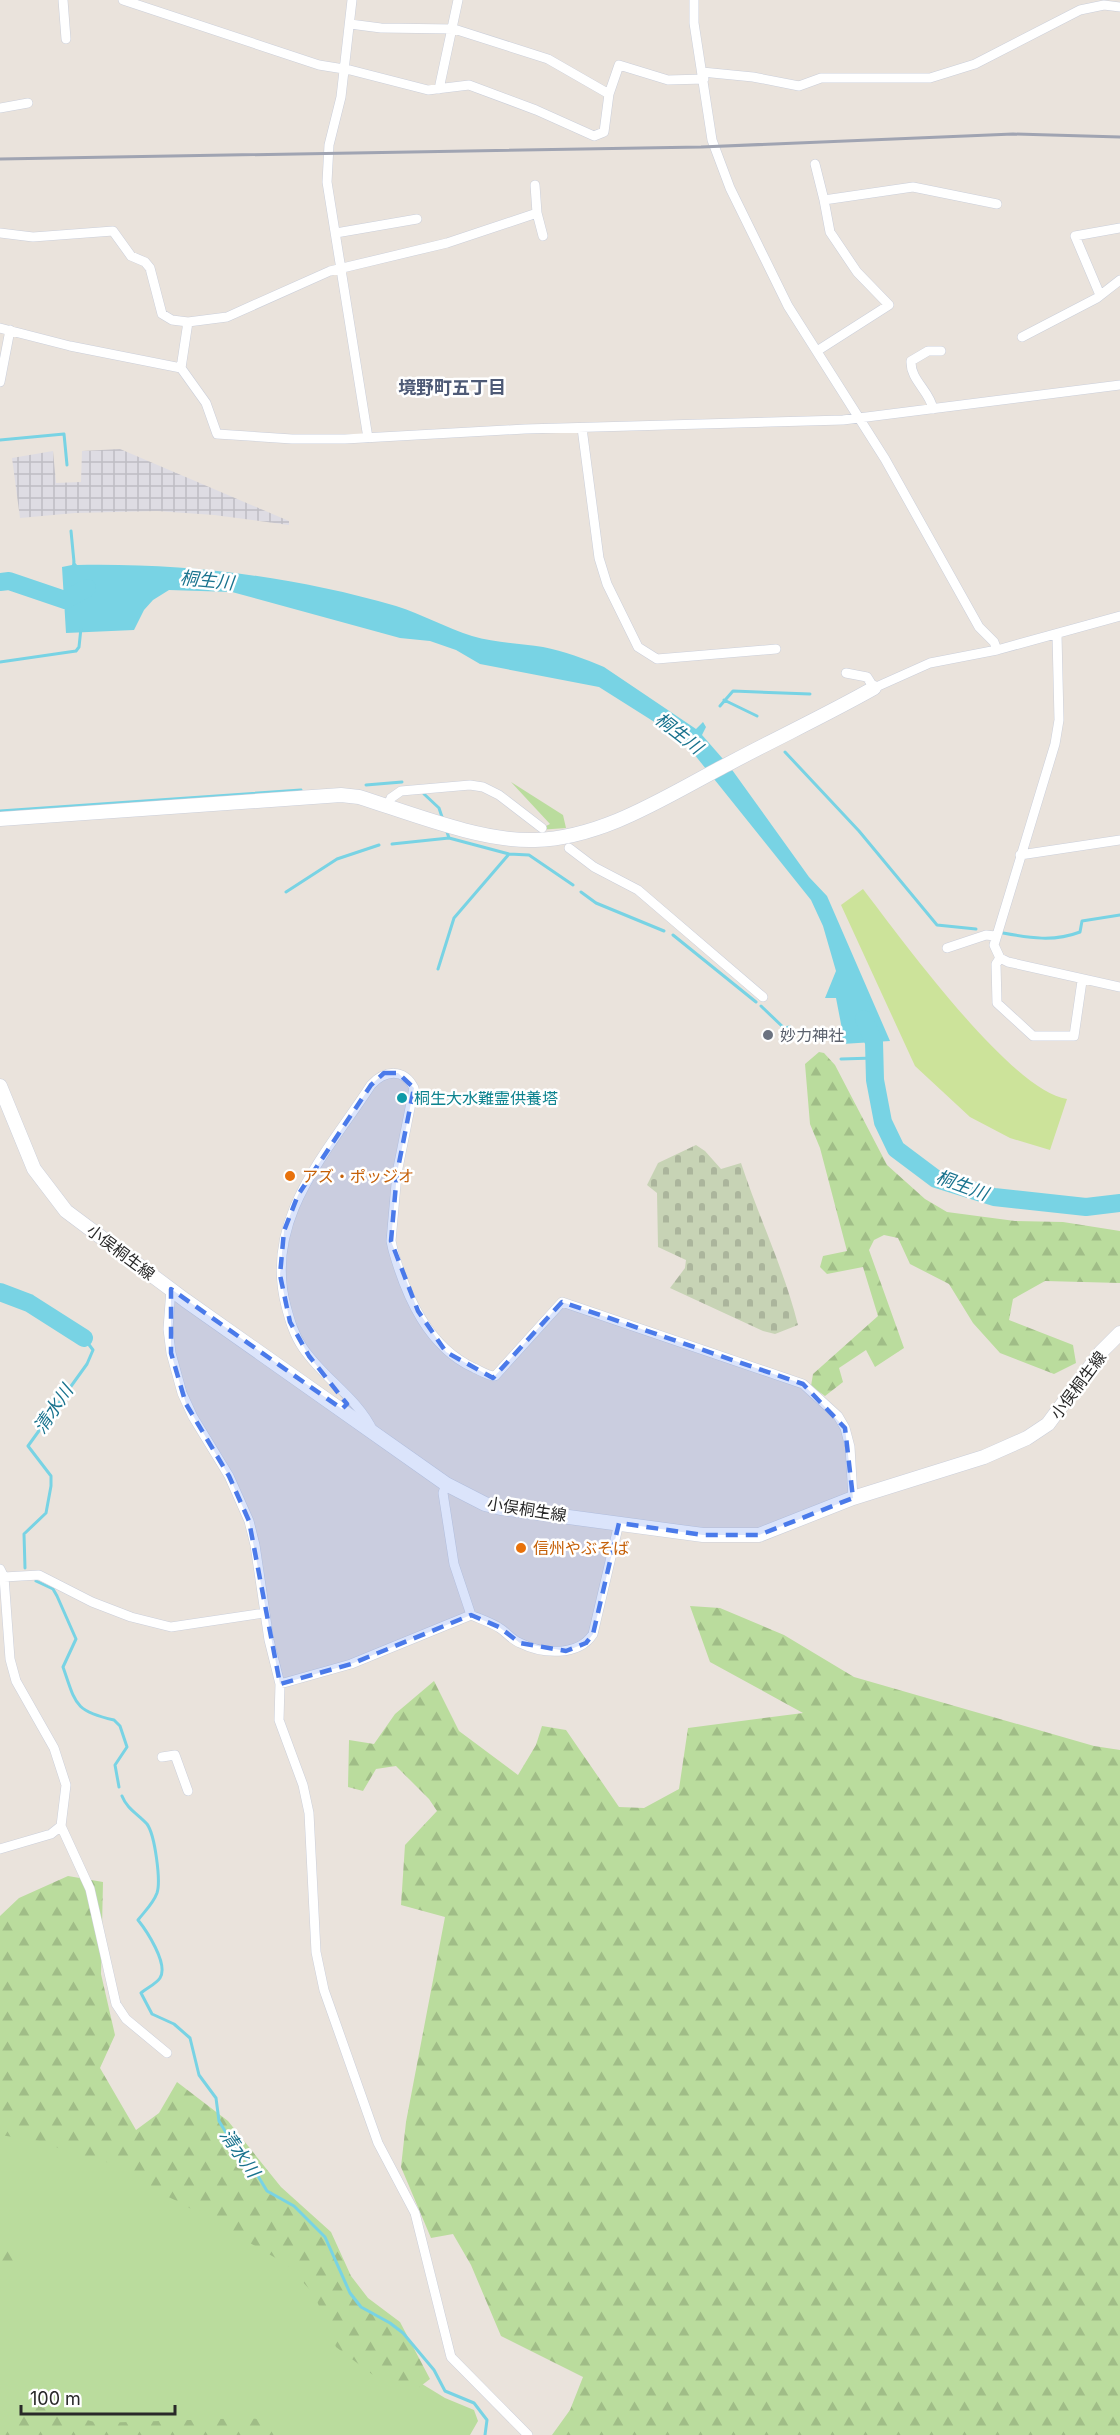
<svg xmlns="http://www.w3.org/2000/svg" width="1120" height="2435" font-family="Inter,'Noto Sans JP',sans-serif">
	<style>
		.industrial { fill: url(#industrial-grid) }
		.grass { fill: #badc9d }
		.forest { fill: url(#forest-firs) }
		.cemetery { fill: url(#cemetery-stones) }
		.pitch { fill: #cce39a }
		.water { fill: #78d3e4 }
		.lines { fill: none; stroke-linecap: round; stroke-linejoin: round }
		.stream { stroke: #78d3e4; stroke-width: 3 }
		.river { stroke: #78d3e4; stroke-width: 18 }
		.street-casing { stroke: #cbcfda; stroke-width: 10 }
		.secondary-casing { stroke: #cbcfda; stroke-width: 15 }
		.street { stroke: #fff; stroke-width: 9 }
		.secondary { stroke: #fff; stroke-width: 14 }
		.rail { stroke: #a0a4b2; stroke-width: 3 }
		.marked { fill: #4a7aea; fill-opacity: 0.2; stroke: #4a7aea; stroke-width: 4.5; stroke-dasharray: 12 8; stroke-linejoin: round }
		.worship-dot { fill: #6b7280; stroke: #fff; stroke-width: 2 }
		.culture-dot { fill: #0f9aa8; stroke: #fff; stroke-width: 2 }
		.food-dot { fill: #e8710a; stroke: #fff; stroke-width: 2 }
		.labels { text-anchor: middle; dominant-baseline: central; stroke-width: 5; stroke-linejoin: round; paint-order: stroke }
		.worship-label { font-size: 16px; fill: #5b616d; stroke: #fff; text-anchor: start }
		.culture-label { font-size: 16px; fill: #0d838f; stroke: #fff; text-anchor: start }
		.food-label { font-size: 16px; fill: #c56008; stroke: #fff; text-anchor: start }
		.street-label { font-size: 16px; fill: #292929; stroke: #fff }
		.neighbourhood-label { font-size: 18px; font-weight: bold; fill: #4e5a76; stroke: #fff }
		.water-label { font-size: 18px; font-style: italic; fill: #19738e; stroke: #fff }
	</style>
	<defs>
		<pattern id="industrial-grid" width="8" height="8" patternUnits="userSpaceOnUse" patternTransform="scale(1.5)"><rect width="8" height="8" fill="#dedce3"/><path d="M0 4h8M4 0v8" fill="none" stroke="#bebdc3"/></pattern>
		<pattern id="forest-firs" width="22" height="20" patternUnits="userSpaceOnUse" patternTransform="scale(1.5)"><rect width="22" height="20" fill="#badc9d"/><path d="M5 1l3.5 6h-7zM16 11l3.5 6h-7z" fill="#a0bd87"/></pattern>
		<pattern id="cemetery-stones" width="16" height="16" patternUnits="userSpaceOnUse" patternTransform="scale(1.5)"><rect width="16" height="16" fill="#c7d3b5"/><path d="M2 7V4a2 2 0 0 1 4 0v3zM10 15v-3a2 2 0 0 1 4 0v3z" fill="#abb59c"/></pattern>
	</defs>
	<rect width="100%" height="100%" fill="#eae3dc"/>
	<path class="industrial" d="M120 449 289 521V525L214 515 157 511 75 513 20 518 12 458 53 451 56 483 81 482 82 451Z"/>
	<path class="grass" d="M511 782 563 815 566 828 538 830 550 824Z
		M0 1971 65 2087 283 2250 373 2354 445 2398 474 2410 478 2421 470 2435H0Z"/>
	<path class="forest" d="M819 1052 824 1053 835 1065 887 1165 925 1199 947 1212 1015 1221 1063 1222 1120 1231V1283L1045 1281 1013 1299 1009 1320 1073 1345 1076 1363 1054 1374 1000 1353 973 1323 949 1284 910 1264 898 1238 884 1235 874 1240 869 1250 904 1348 875 1367 866 1350 839 1368 843 1382 825 1396 811 1386 813 1374 878 1316 863 1267 827 1274 820 1267 823 1256 847 1251 820 1148 810 1124 805 1064Z
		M690 1606 720 1608 784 1635 854 1677 1094 1746 1120 1750V2435H552L570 2410 583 2377 501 2336 471 2265 453 2234 431 2238 401 2167 406 2122 445 1917 401 1905 405 1845 437 1811 429 1799 396 1766 376 1769 363 1791 348 1787 349 1740 374 1744 395 1714 434 1681 459 1731 518 1775 536 1745 542 1726 566 1730 619 1807 644 1808 679 1789 688 1728 803 1713 710 1662Z
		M68 1876 103 1882 101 1974 115 2035 100 2068 136 2130 159 2113 177 2082 228 2121 281 2187 331 2232 351 2276 368 2298 400 2322 430 2379 409 2395 373 2375 336 2347 314 2294 286 2264 179 2202 137 2182 115 2164 70 2154 46 2142 0 2135V2107L9 2099 11 2090 0 2086V1916L19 1898Z
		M0 2238 26 2254 8 2276 0 2280Z
		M30 2404 98 2423 251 2418 273 2422 298 2435H0V2431Z"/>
	<path class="cemetery" d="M696 1145 705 1151 721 1169 741 1163C759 1218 784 1269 798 1325L775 1334 763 1331 670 1288 685 1268 686 1260 658 1247 657 1193 647 1185 658 1163Z"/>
	<path class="pitch" d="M863 889C900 937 1011 1091 1067 1099L1050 1150 1010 1138 970 1117 915 1066 841 905Z"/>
	<path class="water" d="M73 560 77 565C187 563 291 576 396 606 422 614 446 628 472 636 495 643 520 643 543 647 564 651 585 659 604 667L696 729 703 722 706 727 702 735 730 767 809 877 827 896 890 1041 842 1044 837 1032 842 1029 836 998H825L836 971 823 926 811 900 694 754 675 735 599 687 480 664 456 650 430 641 400 638 232 592 169 590 153 600 144 610 134 630 66 633 62 567 72 565Z"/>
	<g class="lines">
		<path class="stream" d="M0 440 64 434 67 465
			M71 531 74 562
			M0 662 76 651 79 647 81 628
			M724 700 757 716
			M720 706 733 691 810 694
			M785 752 859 831 937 925 976 929
			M366 785 402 782
			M424 794 439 808 443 820
			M0 811 301 790
			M446 829 449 838 509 854 529 855 573 885
			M392 844 449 838
			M286 892 337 859 379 845
			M581 892 596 903 664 931
			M1003 933C1030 938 1054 942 1080 932L1082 921 1120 915
			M673 935 756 1002
			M438 969 454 918 509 854
			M761 1006 784 1028 790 1027
			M841 1059 874 1058
			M25 1568 24 1534 46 1513 51 1486V1476L28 1446 87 1364 93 1350 84 1338
			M36 1581 53 1589 57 1596 76 1639 63 1667C76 1704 74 1711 114 1720L120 1726 127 1747 115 1765 119 1787
			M122 1796C127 1809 138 1814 147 1824 155 1835 161 1881 157 1893 153 1904 144 1912 138 1920 146 1930 169 1964 160 1978 156 1984 147 1988 141 1993L152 2014 174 2024 190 2038 199 2075 216 2098 219 2121 231 2141 252 2166 267 2191 294 2206 325 2237 350 2293 361 2307 390 2323 403 2333 434 2370 445 2391 474 2403 487 2420 485 2435"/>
		<path class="river" d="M0 582 9 581 65 600 87 588
			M864 1019 874 1042 875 1080 883 1122 896 1149 936 1179 994 1197 1086 1207 1120 1203
			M0 1292 29 1303 84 1338"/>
		<g class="street-casing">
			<path id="street" d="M63 0 66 39
				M123 0 319 65 350 70 428 90 469 85 536 110 594 136 604 132 609 94 619 65 668 80 704 79
				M352 0 341 97 329 145 327 182 368 438
				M694 0V23L712 140 730 188 788 306 885 459 979 627 994 642 997 650
				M350 24 381 28 454 29 548 59 609 94
				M702 72 753 77 799 86 821 78H930L975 64 1080 10 1104 5 1120 7
				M439 89 458 0
				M0 108 28 103
				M815 164 824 200
				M535 185 537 213 543 236
				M0 233 33 237 113 231 131 256 145 262 150 268 162 314 172 320 188 322 227 317 330 271 447 243 537 213
				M336 233 417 219
				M1100 295 1075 236 1120 228
				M0 328 70 346 181 368 206 403 217 434 292 439H345L525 429 843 420 1120 385
				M1022 337 1097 298 1120 280
				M817 351 889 305 857 272 830 232 824 200 913 187 997 204
				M181 368 188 322
				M0 382 10 330
				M933 409C930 391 910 380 911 361L928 351H941
				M582 428 599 558 607 584 638 647 657 659 776 649
				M1057 635 1059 720 1055 744 994 945 1000 958 1008 962 1120 987
				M846 673 867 677 874 688 930 663 997 650 1120 616
				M388 805 391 798 401 791 470 785 483 787 499 795 542 828
				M569 848 594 867 638 890 763 997
				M1020 855 1120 840
				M947 948 986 935 995 936
				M1000 958 996 964 997 1003 1033 1036H1074L1082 981
				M171 1289 168 1329 171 1353 182 1393 193 1417 229 1476 249 1521 255 1545 269 1640 280 1684 279 1720 303 1785 309 1813 316 1952 324 1990 378 2143 415 2213 451 2357 528 2435
				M373 1431C358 1398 323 1378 303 1348 294 1335 290 1321 286 1306 263 1219 327 1153 371 1085 385 1070 404 1068 414 1088L397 1173 391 1241 393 1250C406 1296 428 1347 474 1368 481 1371 488 1376 495 1376L562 1302 803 1384 838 1416 845 1428 850 1447 853 1498
				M446 1484 443 1493 454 1564 471 1615
				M0 1569 4 1577 10 1659 16 1681 54 1748 66 1785 61 1826 90 1889 116 2004 126 2019 167 2053
				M4 1577 39 1575 92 1602 131 1617 171 1627 264 1613
				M280 1684 351 1664 471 1615C480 1619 493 1623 501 1629 507 1633 512 1640 520 1643 542 1654 578 1657 593 1634L619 1523
				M162 1757 175 1755 188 1791
				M0 1849 51 1834 61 1826"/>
		</g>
		<g class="secondary-casing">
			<path id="secondary" d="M0 819 341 795 359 797C410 813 482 842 535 840 606 838 671 793 732 762 779 737 828 714 874 688
				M0 1086 34 1169 66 1211 185 1300 446 1484 485 1504 501 1508 703 1535H759L853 1498 984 1457 1027 1438 1048 1424 1101 1352 1120 1333"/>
		</g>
		<use href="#street" class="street"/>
		<use href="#secondary" class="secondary"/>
		<path class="rail" d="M0 159 701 147 1013 134 1120 137"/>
	</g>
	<path class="marked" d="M384 1073H398L414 1088 397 1173 391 1241 418 1311 446 1352 493 1378 562 1302 803 1384 845 1428 853 1498 759 1535H703L619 1523 593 1634 586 1643 566 1651 520 1643 499 1627 471 1615 351 1664 280 1684 249 1521 229 1476 186 1404 171 1353V1289L342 1409 347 1404 309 1356 290 1322 280 1275 284 1231 298 1195 371 1085Z"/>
	<circle class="worship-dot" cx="768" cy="1035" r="6"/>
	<circle class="culture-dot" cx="402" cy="1098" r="6"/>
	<g class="food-dot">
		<circle cx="290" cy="1176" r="6"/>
		<circle cx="521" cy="1548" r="6"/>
	</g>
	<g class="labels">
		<g class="worship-label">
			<text x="780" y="1035">妙力神社</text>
		</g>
		<g class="culture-label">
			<text x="414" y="1098">桐生大水難霊供養塔</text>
		</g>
		<g class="food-label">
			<text x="302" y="1176">アズ・ポッジオ</text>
			<text x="533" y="1548">信州やぶそば</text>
		</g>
		<g class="street-label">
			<text transform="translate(121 1252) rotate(37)">小俣桐生線</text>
			<text transform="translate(1078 1385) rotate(-53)">小俣桐生線</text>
			<text transform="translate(527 1509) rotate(9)">小俣桐生線</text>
		</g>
		<g class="neighbourhood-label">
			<text x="452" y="387">境野町五丁目</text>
		</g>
		<g class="water-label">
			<text transform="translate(207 580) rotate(6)">桐生川</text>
			<text transform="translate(679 733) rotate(38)">桐生川</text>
			<text transform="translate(962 1185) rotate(20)">桐生川</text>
			<text transform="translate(53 1409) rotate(-56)">清水川</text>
			<text transform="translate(240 2153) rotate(55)">清水川</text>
		</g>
	</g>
	<path d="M21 2405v9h154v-9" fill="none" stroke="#292929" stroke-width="3"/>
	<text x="30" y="2405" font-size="18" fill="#292929" stroke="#ffffff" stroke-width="4.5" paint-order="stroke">100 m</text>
</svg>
